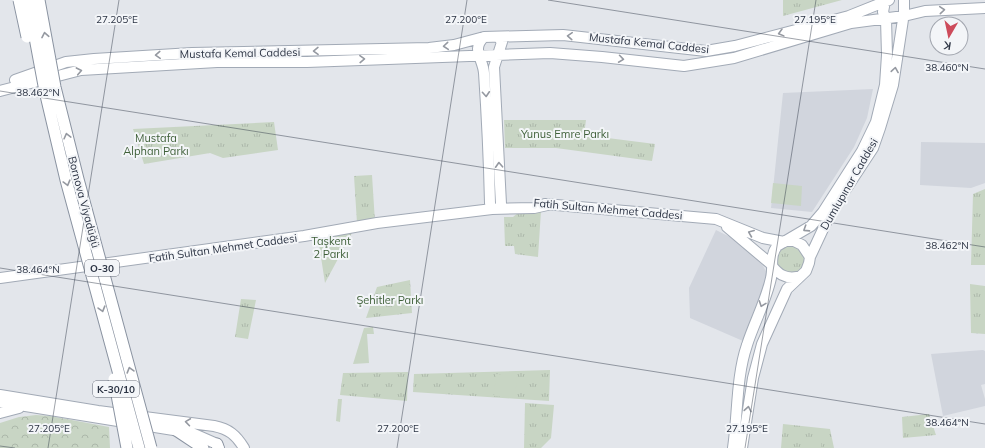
<svg xmlns="http://www.w3.org/2000/svg" width="985" height="448" font-family="Mulish,sans-serif">
	<style>
		.built { fill: #d1d5dd }
		.grass { fill: url(#grass-tufts) }
		.forest { fill: url(#forest-crowns) }
		.garden { fill: #c8d5c4 }
		.lines { fill: none; stroke-linecap: round; stroke-linejoin: round }
		.major-casing { stroke: #a2aab6; stroke-width: 12 }
		.highway-casing { stroke: #8a93a1; stroke-width: 13 }
		.major { stroke: #fff; stroke-width: 10 }
		.highway { stroke: #fff; stroke-width: 11 }
		.highway-bridge-casing { stroke: #8a93a1; stroke-width: 13; stroke-linecap: butt }
		.highway-bridge { stroke: #fff; stroke-width: 11 }
		.oneway { stroke: #9599a1 }
		.ticks { fill: none; stroke: #2b3343; stroke-width: 1; stroke-opacity: 0.45 }
		.labels { text-anchor: middle; dominant-baseline: central; stroke-width: 4; stroke-linejoin: round; paint-order: stroke }
		.shield { fill: #f3f5f8; stroke: #676d79; stroke-width: 1 }
		.shield-label { font-size: 10px; font-weight: bold; fill: #2b3343 }
		.street-label { font-size: 11px; fill: #2b3343; stroke: #f3f5f8 }
		.park-label { font-size: 11px; fill: #3e5f38; stroke: #f3f5f8 }
		.ticks-label { font-size: 10px; text-anchor: middle; fill: #2b3343; stroke: #f3f5f8; stroke-width: 4; stroke-linejoin: round; paint-order: stroke }
	</style>
	<defs>
		<pattern id="grass-tufts" width="24" height="20" patternUnits="userSpaceOnUse"><rect width="24" height="20" fill="#c8d5c4"/><path d="M3 7l-1-3M5 7V3M7 7l1-3M15 17l-1-3M17 17v-4M19 17l1-3" fill="none" stroke="#acb7aa"/></pattern>
		<pattern id="forest-crowns" width="20" height="18" patternUnits="userSpaceOnUse"><rect width="20" height="18" fill="#c8d5c4"/><path d="M2 6a3 3 0 1 1 6 0M12 15a3 3 0 1 1 6 0" fill="none" stroke="#acb7aa"/></pattern>
	</defs>
	<rect width="100%" height="100%" fill="#e3e6eb"/>
	<path class="built" d="M873 89 867 118 854 147 812 212 771 208 783 93Z
		M921 142 985 143V183L971 188 920 185Z
		M716 230 730 237 743 247 762 264 768 275 743 341 690 318 689 288Z
		M983 350 985 351V384L981 385 985 399V406L943 416 931 354Z"/>
	<path class="grass" d="M783 0H842L783 16Z
		M504 120H586L584 135 655 144 652 161 556 148H505Z
		M274 122 278 150 223 158 210 153 144 164 133 129Z
		M372 175 375 222 357 223 354 176Z
		M985 189V265H971L973 194Z
		M520 211H541L538 257 515 254 514 246H505L504 217H513Z
		M352 233 325 283 318 238Z
		M794 244 806 252 803 271 788 275 777 265C777 251 780 247 794 244Z
		M410 280 412 313 366 318 377 287Z
		M970 284 985 286V334L971 333Z
		M241 299 256 300 248 339 235 337Z
		M550 370 549 401 413 392 414 374Z
		M408 372 407 401 340 395 343 373Z
		M525 403 554 405 551 438 541 448H524Z
		M929 414 936 435 903 438 902 417Z
		M783 424 830 429 834 448H781Z"/>
	<path class="forest" d="M36 415 50 416 109 427 110 448H0V423L19 417Z"/>
	<path class="garden" d="M773 183 802 186 801 206 771 203Z
		M373 327 374 334H367L369 363 353 364 364 328Z
		M496 374 517 376 515 398 494 396Z
		M338 399H342L340 422 336 421Z
		M809 443H821V448H809Z"/>
	<g class="lines">
		<g class="major-casing">
			<path id="major" d="M484 37C471 49 483 59 484 73 487 117 489 160 490 203L492 209
				M498 37 502 42 494 67 501 204
				M15 80 66 62 94 59 192 53 429 48 454 45 484 37 563 35 706 51 735 46 849 16 889 0
				M0 91 81 70 217 62H307L550 53 602 57 684 66 734 58 851 23 904 16 925 11 985 8
				M545 204 716 219 763 238 784 242
				M727 227 772 265
				M810 257 831 212 873 148 880 128 893 85 904 13V0
				M772 266C779 275 786 279 797 277
				M0 278 304 236 377 223 492 209 534 208 552 204
				M0 395 98 411 214 426C229 429 236 435 244 448
				M0 402 192 433 217 444 219 448
				M0 413 19 408
				M733 448C738 414 736 377 747 345 754 323 766 301 771 278 774 266 769 257 777 246L811 226 823 212 862 151 876 122 885 85 887 55 886 19 883 12 885 1
				M742 448 753 378 762 344 787 289 806 271 809 263 810 257 802 245 794 241H786"/>
		</g>
		<g class="highway-casing">
			<path id="highway" d="M176 430 203 448
				M217 444 218 448"/>
		</g>
		<use href="#major" class="major"/>
		<use href="#highway" class="highway"/>
		<g class="highway-bridge-casing">
			<path id="highway-bridge" d="M19 0 27 37
				M28 0 45 91 66 180 139 448
				M39 0 55 87 78 179 151 448
				M114 379 127 448"/>
		</g>
		<use href="#highway-bridge" class="highway-bridge"/>
	</g>
	<defs><path id="oneway-chevron" d="M-2-3.5L2.5 0L-2 3.5" fill="none" stroke-width="1.6" stroke-linecap="round" stroke-linejoin="round"/></defs>
	<g class="oneway">
		<use href="#oneway-chevron" transform="translate(942 10) rotate(-5)"/>
		<use href="#oneway-chevron" transform="translate(781 33) rotate(165)"/>
		<use href="#oneway-chevron" transform="translate(45 35) rotate(-101)"/>
		<use href="#oneway-chevron" transform="translate(570 36) rotate(-176)"/>
		<use href="#oneway-chevron" transform="translate(446 46) rotate(175)"/>
		<use href="#oneway-chevron" transform="translate(316 51) rotate(179)"/>
		<use href="#oneway-chevron" transform="translate(158 55) rotate(177)"/>
		<use href="#oneway-chevron" transform="translate(362 59) rotate(-2)"/>
		<use href="#oneway-chevron" transform="translate(621 59) rotate(8)"/>
		<use href="#oneway-chevron" transform="translate(895 70) rotate(-81)"/>
		<use href="#oneway-chevron" transform="translate(79 71) rotate(-11)"/>
		<use href="#oneway-chevron" transform="translate(486 94) rotate(86)"/>
		<use href="#oneway-chevron" transform="translate(67 136) rotate(-104)"/>
		<use href="#oneway-chevron" transform="translate(499 165) rotate(-93)"/>
		<use href="#oneway-chevron" transform="translate(67 183) rotate(75)"/>
		<use href="#oneway-chevron" transform="translate(806 229) rotate(147)"/>
		<use href="#oneway-chevron" transform="translate(751 233) rotate(-158)"/>
		<use href="#oneway-chevron" transform="translate(762 304) rotate(110)"/>
		<use href="#oneway-chevron" transform="translate(102 309) rotate(74)"/>
		<use href="#oneway-chevron" transform="translate(130 370) rotate(-106)"/>
		<use href="#oneway-chevron" transform="translate(748 409) rotate(-80)"/>
		<use href="#oneway-chevron" transform="translate(188 422) rotate(-172)"/>
	</g>
	<path class="ticks" d="M548 0 985 69M0 91 985 247M0 268 985 424M0 446 15 448M48 448 119 0M397 448 467 0M745 448 816 0"/>
	<g class="labels">
		<g class="shield">
			<rect x="85" y="260" width="34" height="16" rx="3"/>
			<rect x="93" y="381" width="46" height="16" rx="3"/>
		</g>
		<g class="shield-label">
			<text x="102" y="268">O-30</text>
			<text x="116" y="389">K-30/10</text>
		</g>
		<g class="street-label">
			<text transform="translate(649 43) rotate(6)">Mustafa Kemal Caddesi</text>
			<text transform="translate(240 53) rotate(-1)">Mustafa Kemal Caddesi</text>
			<text transform="translate(849 184) rotate(-60)">Dumlupınar Caddesi</text>
			<text transform="translate(84 202) rotate(75)">Bornova Viyadüğü</text>
			<text transform="translate(608 209) rotate(5)">Fatih Sultan Mehmet Caddesi</text>
			<text transform="translate(223 248) rotate(-8)">Fatih Sultan Mehmet Caddesi</text>
		</g>
		<g class="park-label">
			<text x="565" y="134">Yunus Emre Parkı</text>
			<text x="156" y="138">Mustafa<tspan x="156" dy="13">Alphan Parkı</tspan></text>
			<text x="331" y="241">Taşkent<tspan x="331" dy="13">2 Parkı</tspan></text>
			<text x="390" y="300">Şehitler Parkı</text>
		</g>
	</g>
	<g class="ticks-label">
		<text x="117" y="23">27.205°E</text>
		<text x="466" y="23">27.200°E</text>
		<text x="815" y="23">27.195°E</text>
		<text x="947" y="71">38.460°N</text>
		<text x="38" y="96">38.462°N</text>
		<text x="947" y="249">38.462°N</text>
		<text x="38" y="273">38.464°N</text>
		<text x="947" y="426">38.464°N</text>
		<text x="49" y="432">27.205°E</text>
		<text x="398" y="432">27.200°E</text>
		<text x="747" y="432">27.195°E</text>
	</g>
	<g transform="translate(949 36) rotate(189)"><circle r="19" fill="#f3f5f8" stroke="#a3a7b0"/>
	<path d="M0-3L7 15L0 10L-7 15Z" fill="#cd4b5b"/>
	<text y="-6" font-size="11" font-weight="bold" text-anchor="middle" fill="#2b3343">K</text>
	</g>
</svg>
